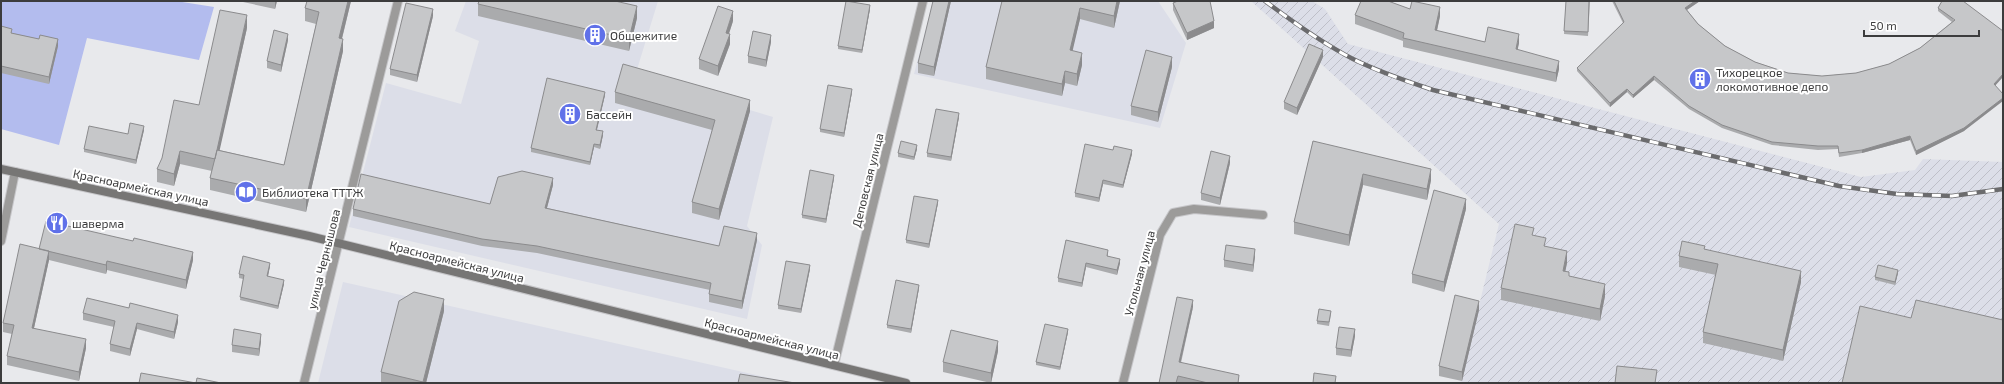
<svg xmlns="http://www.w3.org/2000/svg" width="2004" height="384" font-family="'Exo 2',sans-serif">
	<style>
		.built { fill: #dcdee8 }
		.industrial { fill: url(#industrial-furrows) }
		.pitch { fill: #b3bcee }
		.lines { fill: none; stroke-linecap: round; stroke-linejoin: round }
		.street-casing { stroke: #c6c6c9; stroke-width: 10 }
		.secondary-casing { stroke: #c6c6c9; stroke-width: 10 }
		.street { stroke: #9c9b9a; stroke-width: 8 }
		.secondary { stroke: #777675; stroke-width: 8 }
		.rail-casing { stroke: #6b6b6d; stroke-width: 4.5 }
		.rail { stroke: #fff; stroke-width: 3; stroke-dasharray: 9; stroke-linecap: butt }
		.wall { fill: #aaabad }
		.shaded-wall { fill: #8b8b8d }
		.building { fill: #c6c7c9; stroke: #8b8b8d }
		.labels { text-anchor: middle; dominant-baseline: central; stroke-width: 4; stroke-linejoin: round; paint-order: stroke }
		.poi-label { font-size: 12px; fill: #3c3c3d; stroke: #fff; text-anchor: start }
		.street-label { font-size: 12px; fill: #3c3c3d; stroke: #fff }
	</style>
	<defs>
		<pattern id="industrial-furrows" width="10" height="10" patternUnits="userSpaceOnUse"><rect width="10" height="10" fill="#dcdee8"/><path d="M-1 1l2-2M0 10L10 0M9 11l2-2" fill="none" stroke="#bebfc8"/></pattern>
	</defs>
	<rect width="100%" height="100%" fill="#e8e9ec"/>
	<path class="built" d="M466 1H658L635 76 773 117 747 226 762 245 747 319 349 227 386 83 461 104 479 41 455 31Z
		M933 1H1158L1186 43 1160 128 914 74Z
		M343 282 792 383H318Z"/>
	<path class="industrial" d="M1251 1H1312L1325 9 1348 44 1861 177 1915 170 1923 159 2003 162V383H1460L1499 224Z"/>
	<path class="pitch" d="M1 1H176L214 7 199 60 87 38 59 145 1 129Z"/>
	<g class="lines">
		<g class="street-casing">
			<path id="street" d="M1 241 15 172
				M834 365 923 1
				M304 383 398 1
				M1123 383 1160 235 1173 213 1194 209 1263 215"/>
		</g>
		<g class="secondary-casing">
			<path id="secondary" d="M1 169 309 236 906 383"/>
		</g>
		<use href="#street" class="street"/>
		<use href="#secondary" class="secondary"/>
		<g class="rail-casing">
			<path id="rail" d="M1265 1C1293 22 1322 43 1353 59 1379 72 1406 81 1433 90L1839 186 1897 194 1952 196 2003 189"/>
		</g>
		<use href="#rail" class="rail"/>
	</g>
	<path class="wall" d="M243 1H277L275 9 243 2Z
		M307 1H351L342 39 343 51 306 212 210 190V178L212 171 180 164 174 186 157 182V169L199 105 247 28 219 150 284 165 316 24 305 21V8Z
		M951 1 934 76 918 73V63Z
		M1002 1H1120L1114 28 1080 19 1072 50 1082 65 1077 86 1065 83 1062 96 986 79V67Z
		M1566 1H1590L1588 36 1564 34Z
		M1612 1H1700L1687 10 1698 24 1725 46 1755 62 1788 73 1822 76 1856 73 1889 64 1920 48 1952 22 1938 11V8L1942 1 1995 86 1964 131 1916 155 1910 140 1862 153 1839 157 1838 149 1818 150 1772 145 1722 128 1689 109 1654 80 1633 98 1627 92 1610 107 1577 71V68L1623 23Z
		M1173 3 1214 28 1187 40 1173 10Z
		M478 4 637 18 629 51 478 16Z
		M870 9 862 53 838 49V46Z
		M1410 9 1440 16 1437 31 1485 42 1519 43 1517 50 1559 69 1556 82 1403 47V41L1355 24V15Z
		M433 16 417 82 390 75V69Z
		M733 21 729 34 730 44 718 76 699 69V59Z
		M1 26 12 33 39 39 58 46 49 84 1 73Z
		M288 40 281 72 267 68V61Z
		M771 42 766 67 748 63V56Z
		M1323 57 1297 115 1284 109V102Z
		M1172 67 1158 122 1131 115V106Z
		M615 92 750 111 719 220 692 213V202L712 130 615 103Z
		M852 92 844 137 820 132V129Z
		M605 95 597 130 603 135 600 149 594 147 590 165 531 152V148Z
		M959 117 951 161 927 157V153Z
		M144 130 136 164 84 152V149Z
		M1313 141 1431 180 1427 200 1363 185 1349 246 1294 234V222Z
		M917 149 914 160 898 157V153Z
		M1113 150 1132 154 1123 188 1103 184 1099 202 1075 197V193Z
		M1230 163 1220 205 1201 200V193Z
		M834 178 826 223 802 218V215Z
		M553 185 547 208 719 246 757 240 742 309 709 302V294L710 290 537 253 482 246 353 216V209L490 204Z
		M938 203 929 248 906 243V240Z
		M1466 209 1444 292 1412 283V274Z
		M1534 236 1546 247 1567 263 1565 271 1569 276 1605 296 1600 321 1501 300V288Z
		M1066 240 1108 254V256L1120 263 1117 275 1086 267 1082 287 1058 282V278Z
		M39 249 193 260 186 289 107 270 106 274 49 260 34 328 86 348 79 381 7 365V356L12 334 3 332V323Z
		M1705 249 1801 282 1783 361 1703 343V332L1716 275 1679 267V256Z
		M1255 256 1253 272 1224 267V260Z
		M270 266 268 277 284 284 278 309 240 300 243 279 239 278V274Z
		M810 269 801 313 778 309V305Z
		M1898 273 1895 285 1875 280V277Z
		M919 288 911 333 887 328V325Z
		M1193 307 1181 363 1239 382V383H1159Z
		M129 308 178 322 174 339 137 329 130 356 110 351V344L114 327 83 320V313Z
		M1479 310 1462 381 1439 376V366Z
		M444 311 426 383H381V372Z
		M1331 314 1329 326 1317 324V321Z
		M1068 332 1060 370 1036 365V362Z
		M1355 336 1351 357 1336 355V348Z
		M261 341 259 356 232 352V345Z
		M998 351 991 383 943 372V362Z"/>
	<path class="shaded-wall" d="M275 1H277L275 9Z
		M348 1H351L339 50V38Z
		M949 1H951L934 76V67Z
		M1117 1H1120L1114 28V16Z
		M1695 1H1700L1685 11V8Z
		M870 5V9L862 53V50Z
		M637 6V18L629 51V39Z
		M1440 7V16L1435 39V30Z
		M1080 8V19L1070 62V50Z
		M433 9V16L417 82V75Z
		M733 11V21L726 42V33Z
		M247 15V28L215 171V159Z
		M1214 21V28L1187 40V33Z
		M288 34V40L281 72V65Z
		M730 34V44L718 76V66Z
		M1519 34V43L1516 58V49Z
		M771 35V42L766 67V60Z
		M58 39V46L49 84V77Z
		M343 39V51L306 212V199Z
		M1323 50V57L1297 115V108Z
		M1082 53V65L1077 86V74Z
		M1172 57V67L1158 122V112Z
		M1559 61V69L1556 82V73Z
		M1065 71V83L1062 96V84Z
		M2003 74V77L1994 87V84Z
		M1654 76V80L1633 98V95Z
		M852 89V92L844 137V133Z
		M1627 89V92L1610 107V103Z
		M605 92V95L596 133V130Z
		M2003 98V101L1964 131 1916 155V151Z
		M750 100V111L719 220V209Z
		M959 113V117L951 161V157Z
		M144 126V130L136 164V160Z
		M603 131V135L600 149V145Z
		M1910 136V140L1862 153V150Z
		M594 144V147L590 165V162Z
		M917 145V149L914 160V157Z
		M1132 150V154L1123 188V185Z
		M180 151V164L174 186V174Z
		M1230 156V163L1220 205V198Z
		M1431 169V180L1427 200V189Z
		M1363 174V185L1349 246V235Z
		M834 175V178L826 223V219Z
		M553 178V185L545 215V208Z
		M1103 180V184L1099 202V198Z
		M1466 199V209L1444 292V282Z
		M938 200V203L929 248V244Z
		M757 233V240L742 309V301Z
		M1255 249V256L1253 272V265Z
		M49 251V260L32 337V328Z
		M1567 251V263L1563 283V271Z
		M193 252V260L186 289V280Z
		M1120 259V263L1117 275V270Z
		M107 261V270L106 274V265Z
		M270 263V266L267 280V276Z
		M1086 263V267L1082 287V283Z
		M810 265V269L801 313V309Z
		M1898 270V273L1895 285V282Z
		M1801 271V282L1783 361V350Z
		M284 280V284L278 309V306Z
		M1605 284V296L1600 321V309Z
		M919 285V288L911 333V329Z
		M444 299V311L426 383H423Z
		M1193 300V307L1179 369V362Z
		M1479 301V310L1462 381V372Z
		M178 315V322L174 339V332Z
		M137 323V329L130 356V349Z
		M1068 329V332L1060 370V367Z
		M1355 329V336L1351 357V350Z
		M261 334V341L259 356V349Z
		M86 339V348L79 381V372Z
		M998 341V351L991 383V373Z"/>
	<path class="building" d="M307 1H348L339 38 343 39 306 199 210 178 217 150 284 165 319 12 305 8Z
		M479 1H615L637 6 629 39 478 4Z
		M846 1 870 5 862 50 838 46Z
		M933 1H949L934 67 918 63Z
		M1002 1H1117L1114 16 1080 8 1070 50 1082 53 1077 74 1065 71 1062 84 986 67Z
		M1178 1H1210L1214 21 1187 33 1173 3Z
		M1361 1H1388L1410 9 1412 1 1440 7 1435 30 1485 42 1488 27 1519 34 1516 49 1559 61 1556 73 1403 38 1404 33 1355 15Z
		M1566 1H1589L1588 32 1564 31Z
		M1614 1H1695L1685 8 1698 24 1725 46 1755 62 1788 73 1822 76 1856 73 1889 64 1920 48 1955 20 1938 8 1942 1H1963L2003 31V74L1994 84 2003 94V98L1964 128 1916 151 1910 136 1862 150 1839 153 1838 146H1818L1772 142 1722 125 1689 106 1654 76 1633 95 1627 89 1610 103 1577 68 1624 22Z
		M406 3 433 9 417 75 390 69Z
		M718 6 733 11 726 33 730 34 718 66 699 59Z
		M220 10 247 15 215 159 180 151 174 174 157 169 162 158 174 100 199 105Z
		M1 26 12 29 11 33 39 39 40 35 58 39 49 77 1 66Z
		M274 30 288 34 281 65 267 61Z
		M753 31 771 35 766 60 748 56Z
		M1309 44 1323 50 1297 108 1284 102Z
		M1146 50 1172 57 1158 112 1131 106Z
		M623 64 750 100 719 209 692 202 715 120 615 92Z
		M547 78 605 92 596 130 603 131 600 145 594 144 590 162 531 148Z
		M828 85 852 89 844 133 820 129Z
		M936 109 959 113 951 157 927 153Z
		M130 123 144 126 136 160 84 149 89 126 128 134Z
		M901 141 917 145 914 157 898 153Z
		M1313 141 1431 169 1427 189 1363 174 1349 235 1294 222Z
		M1085 144 1113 150 1114 146 1132 150 1123 185 1103 180 1099 198 1075 193Z
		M1211 151 1230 156 1220 198 1201 193Z
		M810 170 834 175 826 219 802 215Z
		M522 171 553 178 545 208 719 246 724 226 757 233 742 301 709 294 711 283 537 246 482 239 353 209 361 174 490 204 498 177Z
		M1434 190 1466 199 1444 282 1412 274Z
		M914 196 938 200 929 244 906 240Z
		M46 221 133 241 134 238 193 252 186 280 107 261 106 265 39 249Z
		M1515 224 1534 228 1532 235 1546 238 1544 246 1567 251 1563 271 1569 272V276L1605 284 1600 309 1501 288Z
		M1066 240 1108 250 1107 256 1120 259 1117 270 1086 263 1082 283 1058 278Z
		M1682 241 1705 246 1704 249 1801 271 1783 350 1703 332 1718 264 1679 256Z
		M20 244 49 251 32 328 86 339 79 372 7 356 14 325 3 323Z
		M1226 245 1255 249 1253 265 1224 260Z
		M243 256 270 263 267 276 284 280 278 306 240 297 244 275 239 274Z
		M786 261 810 265 801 309 778 305Z
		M1878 265 1898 270 1895 282 1875 277Z
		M896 280 919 285 911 329 887 325Z
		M414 292 444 299 423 382 381 372 399 301Z
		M1455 295 1479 301 1462 372 1439 366Z
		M1177 297 1193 300 1179 362 1239 375 1238 383H1208L1178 376 1176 383H1159Z
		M87 298 129 308 130 303 178 315 174 332 137 323 130 349 110 344 115 321 83 313Z
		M1916 300 2003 320V383H1842L1860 306 1911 318Z
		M1319 309 1331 311 1329 322 1317 321Z
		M1045 324 1068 329 1060 367 1036 362Z
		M1339 327 1355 329 1351 350 1336 348Z
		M234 329 261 334 259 349 232 345Z
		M951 330 998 341 991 373 943 362Z
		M1617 366 1657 370 1655 383H1615Z
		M141 373 196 383 197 378 221 383H139Z
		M1314 373 1336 376 1335 383H1313Z
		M740 374 795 383H738Z"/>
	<defs>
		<g id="building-disc" transform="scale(1.15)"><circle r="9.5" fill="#6071e9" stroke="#fff"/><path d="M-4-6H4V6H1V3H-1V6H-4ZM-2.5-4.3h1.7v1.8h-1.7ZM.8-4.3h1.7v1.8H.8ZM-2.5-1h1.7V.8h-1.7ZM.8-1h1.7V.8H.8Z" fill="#fff"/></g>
		<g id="library-disc" transform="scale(1.15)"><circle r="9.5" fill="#6071e9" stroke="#fff"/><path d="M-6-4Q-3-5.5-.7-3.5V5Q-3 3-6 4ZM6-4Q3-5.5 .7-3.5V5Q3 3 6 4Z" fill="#fff"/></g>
		<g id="restaurant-disc" transform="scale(1.15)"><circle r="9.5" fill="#6071e9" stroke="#fff"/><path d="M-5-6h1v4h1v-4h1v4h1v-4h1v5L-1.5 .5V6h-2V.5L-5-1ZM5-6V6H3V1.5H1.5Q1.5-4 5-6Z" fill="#fff"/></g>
	</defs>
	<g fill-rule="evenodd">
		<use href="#building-disc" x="595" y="35"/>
		<use href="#building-disc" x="1700" y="79"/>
		<use href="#building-disc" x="570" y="114"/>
		<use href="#library-disc" x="246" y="192"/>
		<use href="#restaurant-disc" x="57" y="223"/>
	</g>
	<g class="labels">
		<g class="poi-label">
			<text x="610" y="35">Общежитие</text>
			<text x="1716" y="72">Тихорецкое<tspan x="1716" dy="14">локомотивное депо</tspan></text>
			<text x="586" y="114">Бассейн</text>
			<text x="262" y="192">Библиотека ТТТЖ</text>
			<text x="72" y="223">шаверма</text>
		</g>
		<g class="street-label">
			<text transform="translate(867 180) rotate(-76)">Деповская улица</text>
			<text transform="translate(141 187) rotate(12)">Красноармейская улица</text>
			<text transform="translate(323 259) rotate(-76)">улица Чернышова</text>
			<text transform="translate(457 261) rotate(14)">Красноармейская улица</text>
			<text transform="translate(1139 273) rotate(-75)">Угольная улица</text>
			<text transform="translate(772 338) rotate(14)">Красноармейская улица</text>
		</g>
	</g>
	<rect width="2004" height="384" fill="none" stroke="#3c3c3d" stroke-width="4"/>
	<path d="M1864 30v6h115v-6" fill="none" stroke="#3c3c3d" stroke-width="2"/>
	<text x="1870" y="30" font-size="12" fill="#3c3c3d" stroke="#ffffff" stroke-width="3" paint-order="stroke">50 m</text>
</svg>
